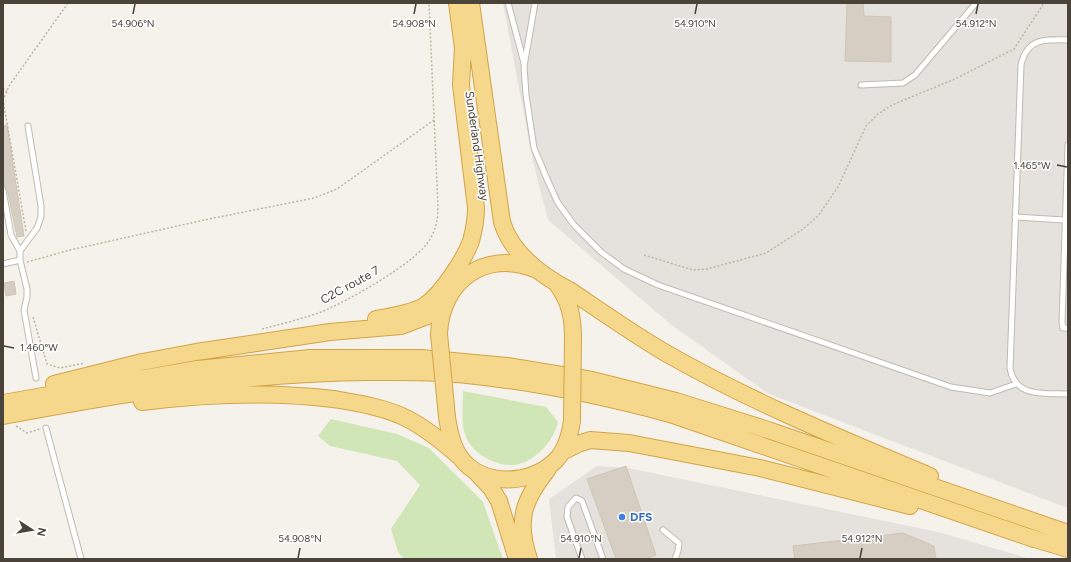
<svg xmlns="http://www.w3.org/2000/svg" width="1071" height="562" font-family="Figtree,sans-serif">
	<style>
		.industrial { fill: #e5e1dd }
		.green { fill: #d0e6b7 }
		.building { fill: #d6cec2; stroke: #d0c6b5 }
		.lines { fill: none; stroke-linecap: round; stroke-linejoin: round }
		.service-casing { stroke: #c0baae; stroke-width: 7 }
		.trunk-casing { stroke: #d4a446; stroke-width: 18 }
		.path { stroke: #c1b6a1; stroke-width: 1.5; stroke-dasharray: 2 2; stroke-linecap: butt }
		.service { stroke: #fff; stroke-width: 5 }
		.trunk { stroke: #f6d88c; stroke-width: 16 }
		.trunk-bridge-casing { stroke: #d4a446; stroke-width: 18; stroke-linecap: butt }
		.trunk-bridge { stroke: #f6d88c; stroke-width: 16 }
		.ticks { fill: none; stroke: #49433a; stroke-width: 1.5 }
		.shop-dot { fill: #3f7fe0; stroke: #fff; stroke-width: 1.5 }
		.labels { text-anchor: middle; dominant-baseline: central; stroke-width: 3; stroke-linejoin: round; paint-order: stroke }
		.street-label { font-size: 12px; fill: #49433a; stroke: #fff }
		.shop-label { font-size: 12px; font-weight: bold; fill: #366cbe; stroke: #fff; text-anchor: start }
		.ticks-label { font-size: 10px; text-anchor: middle; fill: #49433a; stroke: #fff; stroke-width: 3; stroke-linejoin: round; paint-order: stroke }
	</style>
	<rect width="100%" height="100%" fill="#f5f2ec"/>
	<path class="industrial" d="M503 3H1068V508L769 394 674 327 548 220 533 162Z
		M597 466 628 468 938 532 1031 559H556L549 499Z"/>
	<path class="green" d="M463 391 546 407 558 422C554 441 534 463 514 465 494 466 471 453 465 434 461 424 463 402 463 391Z
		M331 419 397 434 429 448 483 502 503 559H404L398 552 391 529 420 485 397 461 330 446 318 436Z"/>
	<path class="building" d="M847 3H863L864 16 891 17V62L845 61Z
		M7 125 24 236 17 237 7 189 3 186V126Z
		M14 281 16 294 6 296 4 283Z
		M626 466 656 555 646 559H616L587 479Z
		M903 533 934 546 936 559H795L793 546Z"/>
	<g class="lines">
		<g class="service-casing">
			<path id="service" d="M508 3 524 63
				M535 3 524 66 526 95 534 148 547 179 558 203 574 225 601 252 624 269 658 285 951 387 990 393 1016 384
				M1068 40C1045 39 1027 38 1021 65L1010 368C1015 398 1044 393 1068 394
				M861 85 903 83 915 75 976 3
				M28 126 41 206V217L37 228 20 251V260L27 289V297L24 310 36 378
				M1068 145 1062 322 1063 328H1068
				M3 190 11 235 20 251
				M1015 217 1064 220
				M3 264 20 260
				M46 428 81 559
				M663 530 679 543 678 551 675 559
				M582 559 567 517 568 507 576 498 582 501 603 559"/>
		</g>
		<g class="trunk-casing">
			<path id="trunk" d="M457 3 464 56
				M471 3 502 222C512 255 542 276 571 291 602 312 632 333 664 352 749 401 840 438 930 476
				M557 284C570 302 573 317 573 338
				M376 319C392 316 410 314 424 306 441 295 464 260 471 241 474 230 476 219 476 208L461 85 463 47
				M439 334C441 282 484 249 535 269
				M54 384 142 362 196 352 330 332 401 326 427 316 436 311 446 300
				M142 402C206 394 269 391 333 399 357 403 384 407 406 418 426 428 444 443 460 457
				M3 403 197 369 310 358H421L507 366 592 380 676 401 768 430 1068 533
				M3 416C124 393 245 373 369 372 401 372 435 371 467 375 536 382 603 396 670 414L1034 539
				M447 417C449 431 452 446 460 457 482 488 532 485 556 460 566 450 570 434 572 421
				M562 452 578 444 590 440 629 443 760 468 910 506
				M477 473 491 488 499 501 517 559
				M1025 536 1068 549
				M529 559C516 521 523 500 548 469"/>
		</g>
		<path class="path" d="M3 88 7 92
			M26 231 3 100 9 86 68 3
			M644 255 693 270 707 269 766 253 783 242 803 229 818 216 838 187 866 126 878 114 892 105 955 79 1014 49 1044 3
			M27 262 70 250 209 219 314 198 337 189 434 120
			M33 317 47 364 60 368 85 363
			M262 329C281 324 302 319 321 312 346 302 418 262 430 239 436 229 438 219 438 207L429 3
			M16 426 27 433 40 429"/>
		<use href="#service" class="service"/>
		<use href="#trunk" class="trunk"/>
		<g class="trunk-bridge-casing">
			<path id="trunk-bridge" d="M439 334 447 417
				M572 421 573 338"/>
		</g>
		<use href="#trunk-bridge" class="trunk-bridge"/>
	</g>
	<path class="ticks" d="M133 14 135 4M414 14 416 4M695 14 697 4M976 14 978 4M1057 165 1067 167M4 346 14 348M298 558 300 548M579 558 581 548M860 558 862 548"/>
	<circle class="shop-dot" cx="622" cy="517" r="4"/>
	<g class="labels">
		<g class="street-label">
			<text transform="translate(477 146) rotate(82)">Sunderland Highway</text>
			<text transform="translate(350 285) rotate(-29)">C2C route 7</text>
		</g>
		<g class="shop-label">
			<text x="630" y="517">DFS</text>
		</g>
	</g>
	<g class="ticks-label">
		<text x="133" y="27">54.906°N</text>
		<text x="414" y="27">54.908°N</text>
		<text x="695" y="27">54.910°N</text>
		<text x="976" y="27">54.912°N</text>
		<text x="1032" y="169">1.465°W</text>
		<text x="39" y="351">1.460°W</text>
		<text x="300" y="542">54.908°N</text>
		<text x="581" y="542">54.910°N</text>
		<text x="862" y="542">54.912°N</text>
	</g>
	<rect width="1071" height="562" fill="none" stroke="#49433a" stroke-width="8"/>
	<g transform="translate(32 530) rotate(102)" stroke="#ffffff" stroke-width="3" paint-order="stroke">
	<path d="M0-3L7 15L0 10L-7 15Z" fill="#49433a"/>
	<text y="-6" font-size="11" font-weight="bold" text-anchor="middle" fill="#49433a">N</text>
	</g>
</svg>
